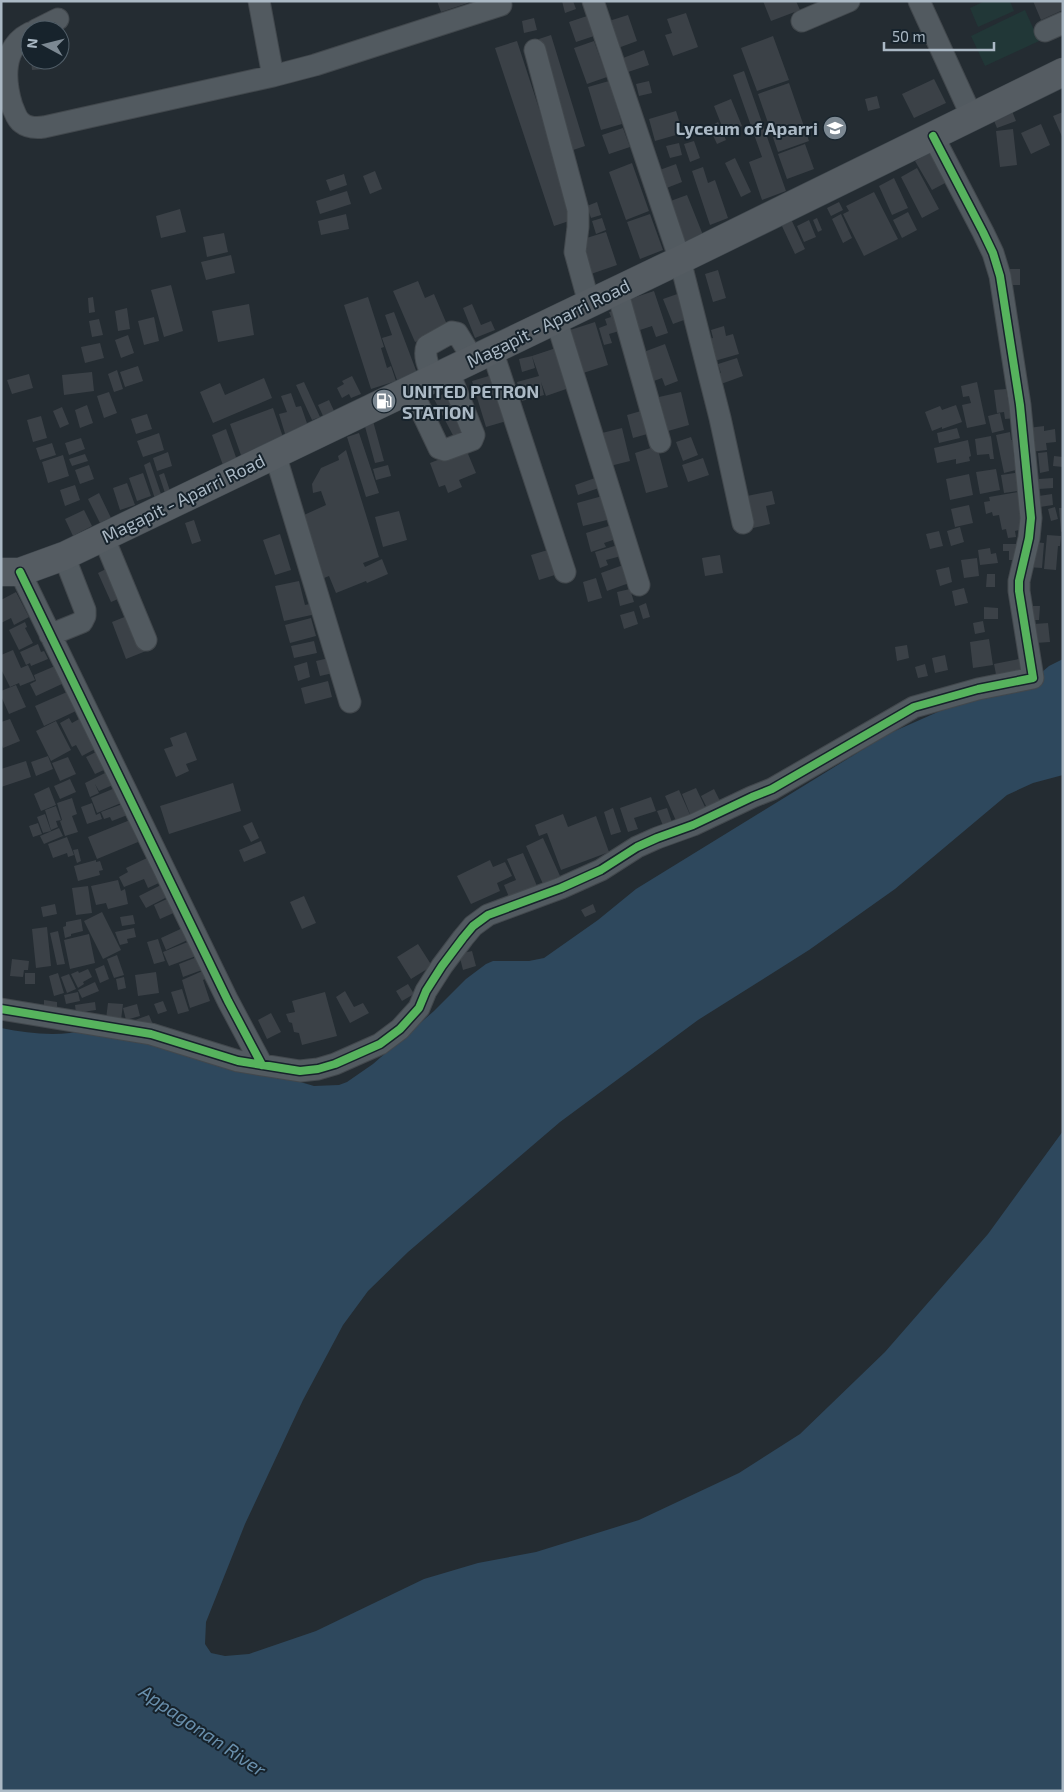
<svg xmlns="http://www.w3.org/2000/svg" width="1064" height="1792" font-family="'Exo 2',sans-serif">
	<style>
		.green { fill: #213737 }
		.water { fill: #2e485d }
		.building { fill: #3b4147 }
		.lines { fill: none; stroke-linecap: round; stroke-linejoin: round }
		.minor-casing { stroke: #42484d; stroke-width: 23 }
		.major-casing { stroke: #41494f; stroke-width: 29 }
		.minor { stroke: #525a60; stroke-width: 21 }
		.major { stroke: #555c62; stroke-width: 28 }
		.cycleway-casing { stroke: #17232c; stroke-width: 11 }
		.cycleway { stroke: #56b35d; stroke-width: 8 }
		.labels { text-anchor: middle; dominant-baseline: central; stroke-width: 4; stroke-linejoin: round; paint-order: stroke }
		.poi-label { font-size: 18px; font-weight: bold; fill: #abb9c5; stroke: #17232c; text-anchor: end }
		.street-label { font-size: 18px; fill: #abb9c5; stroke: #17232c }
		.water-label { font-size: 19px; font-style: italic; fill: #698fac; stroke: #17232c }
	</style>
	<rect width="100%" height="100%" fill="#242c32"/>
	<path class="green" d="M985 1H1010L1014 11 978 27 970 8Z
		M1025 10 1039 41 985 66 971 36Z"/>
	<path class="water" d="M1063 659V775L1033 783 1007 795 895 889 809 950 698 1020 560 1122 408 1252 368 1291 343 1325 303 1400 245 1524 206 1622 205 1644 211 1653 225 1656 249 1654 316 1631 424 1579 478 1563 536 1552 639 1520 739 1473 800 1434 885 1352 988 1234 1063 1131V1791H1V1028C31 1034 58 1037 88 1030L259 1070 314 1086 339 1085 347 1082 373 1064 434 1011 466 979 486 964 493 961H529L544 958 598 920 636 889 888 734 958 703 1041 673 1049 666Z"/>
	<path class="building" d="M437 1H467L468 3 441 12Z
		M562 1H573L576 9 565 13Z
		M763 1H796L800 10 771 21Z
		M1033 1H1063V10L1041 20Z
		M686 13 698 47 673 56 665 35 672 33 667 19Z
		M628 15 637 41 618 48 609 21Z
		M587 16 594 36 576 42 569 22Z
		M534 18 537 30 524 33 522 21Z
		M551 35 585 146 573 150 539 39Z
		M773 36 789 80 757 91 741 48Z
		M517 41 575 219 554 226 495 48Z
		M594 41 607 77 587 84 574 48Z
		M644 50 649 65 628 72 623 58Z
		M31 60H44L45 69 32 70Z
		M744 71 786 191 762 200 749 162 762 157 733 75Z
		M934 79 946 103 914 118 902 94Z
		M609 81 622 124 601 130 588 87Z
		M649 81 652 93 639 96 636 84Z
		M789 83 809 141 778 152 758 94Z
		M877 96 880 108 868 111 865 99Z
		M731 99 742 126 725 134 714 106Z
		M676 111 683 133 655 141 649 119Z
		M1012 111 1016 121 997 128 993 118Z
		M1063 112V139L1053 116Z
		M718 122 726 140 717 144 709 127Z
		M1041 124 1050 145 1031 154 1021 133Z
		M623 128 630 147 609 154 602 135Z
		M1013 129 1017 165 1000 167 996 131Z
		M694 141 700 158 690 162 684 144Z
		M679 143 682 155 670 158 666 146Z
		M805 144 814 169 787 179 778 154Z
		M930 152 947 182 932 190 915 161Z
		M735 158 751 192 741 197 725 163Z
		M632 163 649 211 626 220 609 172Z
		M676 164 682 182 664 189 657 171Z
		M703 167 708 183 715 180 728 218 710 225 692 171Z
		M917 168 939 209 922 218 901 177Z
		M375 171 382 189 370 194 363 176Z
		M344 174 347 185 330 191 326 180Z
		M894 178 908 208 892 215 879 186Z
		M347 191 351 204 320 214 316 201Z
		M874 192 898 239 864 256 843 214 849 211 846 206Z
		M687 195 703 235 681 244 665 203Z
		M597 202 601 215 591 218 587 206Z
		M839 202 843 210 831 216 827 208Z
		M180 209 186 232 161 238 156 216Z
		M908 212 917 230 902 238 893 220Z
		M346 214 349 229 321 235 318 221Z
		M650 214 663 250 640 259 627 222Z
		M841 214 852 238 843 243 832 219Z
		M602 218 606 230 596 234 592 221Z
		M817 218 822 230 818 232 813 220Z
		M791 219 805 249 795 254 781 224Z
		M809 220 816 237 804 242 797 226Z
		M606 232 617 265 591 274 580 240Z
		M224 233 228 252 207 257 203 237Z
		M231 255 235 273 206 280 201 262Z
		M1007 269H1020V285H1007Z
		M718 270 726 298 713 302 705 274Z
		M418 281 425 298 434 294 448 327 415 342 393 291Z
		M171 285 183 331 164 337 151 290Z
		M654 291 668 333 656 337 652 326 637 331 627 300Z
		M683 292 692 317 673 324 663 299Z
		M93 297 95 312 89 313 88 298Z
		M368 297 384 347 381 348 387 368 391 366 396 381 371 389 344 305Z
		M249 304 254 335 218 342 212 311Z
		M472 304 481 325 491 321 495 330 475 338 463 308Z
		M127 308 130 329 118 331 115 311Z
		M620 309 626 329 609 334 612 343 604 345 599 328 607 325 605 319 611 317 609 312Z
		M394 312 417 373 397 380 382 338 392 335 385 315Z
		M154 317 159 341 144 345 138 321Z
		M99 319 103 335 92 337 89 321Z
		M595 322 608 365 580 374 567 331Z
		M724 326 726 336 733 334 739 354 711 362 705 340 713 338 711 330Z
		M128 335 134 353 121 358 115 340Z
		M100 343 104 358 85 363 81 347Z
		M665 344 678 381 665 386 662 378 651 382 641 353Z
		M559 347 572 387 546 396 541 382 544 395 522 401 517 382 539 376 532 356Z
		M532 356 535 368 522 372 519 359Z
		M737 358 743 376 721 384 718 374 721 373 718 364Z
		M138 366 143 381 125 387 120 372Z
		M117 370 123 389 114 392 108 374Z
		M92 372 94 391 64 395 62 375Z
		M499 373 513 419 486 427 472 381Z
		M29 374 33 388 12 394 7 380Z
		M352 376 361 394 351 398 349 394 342 398 337 388 344 384 342 381Z
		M264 378 272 398 213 423 200 392 220 383 225 395Z
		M304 382 320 417 312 420 296 385Z
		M977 382 986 424 967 428 962 405 971 403 969 396 963 397 961 386Z
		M1006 389 1008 401 1013 400 1016 418 1005 419 1004 412 997 413 994 390Z
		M450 390 473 434 457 443 434 399Z
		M109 392 117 413 104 418 97 396Z
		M681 392 689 425 668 431 659 397Z
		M291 393 296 407 301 406 309 429 286 437 279 414 287 412 281 396Z
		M329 400 335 413 324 418 318 405Z
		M87 405 93 423 80 428 75 410Z
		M956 405 962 422 942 429V427L932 431 925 412 940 406 942 410Z
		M62 407 69 424 60 428 53 411Z
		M273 408 285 443 242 458 230 424Z
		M648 409 651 433 633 438 627 415Z
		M1000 413 1004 430 992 433 988 416Z
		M147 414 152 429 136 434 131 419Z
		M41 416 47 438 33 442 27 420Z
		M373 421 384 461 375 463 364 423Z
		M1044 426V431L1055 429 1056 442 1046 443 1047 450 1030 452 1028 428Z
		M622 428 630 461 610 466 602 433Z
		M957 428 960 438 939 443 937 433Z
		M226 429 238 463 224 468 212 435Z
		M1010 432 1011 440 1018 439 1020 451 1013 452 1016 470 1004 473 996 435Z
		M159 433 164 450 143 457 137 441Z
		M359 433 379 493 366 497 347 437Z
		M991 436 994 459H990L989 454 977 455 975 439Z
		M691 437 698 455 683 461 676 442Z
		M81 438 85 449 69 455 65 443Z
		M968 440 971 456 969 457 970 461 956 464V459L937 463 934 448Z
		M52 443 56 455 40 460 36 448Z
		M657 446 668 487 646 493 635 453Z
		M466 449 476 473 459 480 462 487 448 493 445 485 439 487 430 463Z
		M346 450 379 557 363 563 365 567 382 559 388 574 367 583 366 581 336 593 329 576 324 578 304 515 326 505 321 491 313 493 312 484 321 468 339 460 338 456Z
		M168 452 172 466 157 471 153 458Z
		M1047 452 1049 471 1040 473 1038 453Z
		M85 454 88 461 72 466 69 459Z
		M63 455 69 476 48 483 42 462Z
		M1054 456 1063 457V467L1053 466Z
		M703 458 709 475 688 482 682 465Z
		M150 462 163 500 156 502 144 465Z
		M89 465 94 479 80 484 75 470Z
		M388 465 391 476 376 480 373 469Z
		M996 469 1000 490 980 494 976 472Z
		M1022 472 1025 490 1004 493 1001 475Z
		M143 473 151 496 137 501 129 478Z
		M164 473 170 491 165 493 159 475Z
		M969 474 973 495 950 500 946 479Z
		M595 478 599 488 578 495 575 485Z
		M1053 478V488L1039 489V479Z
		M127 483 135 505 120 510 113 488Z
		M75 485 80 500 65 506 60 490Z
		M772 491 775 504 766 506 770 524 753 528 747 496Z
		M1018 492 1023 529 1015 531 1016 537 1008 538 1006 529 1002 530 999 515 993 516 992 512 986 514 984 502 990 501 989 497Z
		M99 493 111 518 100 523 88 499Z
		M1052 494 1053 505 1033 508 1032 497Z
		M606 495 611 519 583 526 577 503Z
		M969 505 973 523 955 527 951 509Z
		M1055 507 1058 519 1051 521 1048 509Z
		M1059 508H1063V531L1061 532Z
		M84 510 92 526 73 536 65 519Z
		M399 511 407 540 383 547 375 517Z
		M194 520 201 541 192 544 185 523Z
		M615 524 619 538 604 543 606 547 591 552 586 533Z
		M960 527 964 542 951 546 947 531Z
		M939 531 943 546 930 549 926 534Z
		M280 534 291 570 275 575 263 540Z
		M1047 535 1061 536 1060 546H1058L1056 570 1044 569Z
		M1034 542 1044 543 1042 568 1027 567Z
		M621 544 625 555 606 560 608 565 600 568 595 552Z
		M1003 544H1021L1020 560H1009V551H1003Z
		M990 548 991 554 996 553 998 563 980 565 978 550Z
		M551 549 558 574 539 580 531 555Z
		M720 555 723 573 705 576 702 558Z
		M977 558 979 576 964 578 961 560Z
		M626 564 632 582 607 591 601 573Z
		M112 566 125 596 111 602 98 573Z
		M949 567 952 582 940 586 936 570Z
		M987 574H995V587H986Z
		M596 578 602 598 588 602 583 582Z
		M299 581 305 605 314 603 316 614 284 621 275 586Z
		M964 588 968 603 955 606 952 591Z
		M630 589 634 602 620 606 617 592Z
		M16 592 29 617 14 625 11 618 1 623V600Z
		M646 603 650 617 643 619 639 606Z
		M1029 606H1040L1039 620H1028Z
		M984 607 998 608V619H984Z
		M634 611 638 624 624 629 620 615Z
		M132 614 146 651 126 659 112 622Z
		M311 618 316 636 290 643 285 625Z
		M983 621 985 632 975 634 973 623Z
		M25 622 27 627 25 628 33 643 19 650 9 630Z
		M1048 623 1050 642 1035 643 1034 624Z
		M989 639 993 665 973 668 970 642Z
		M314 641 317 653 294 658 291 646Z
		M38 644 41 652 44 651 48 659 31 666 30 663 26 665 20 652Z
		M907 645 909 658 897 661 895 647Z
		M13 650 21 668 28 665 35 680 20 686 19 683 10 687 1 669V655Z
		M945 655 948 670 935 673 932 658Z
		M1029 657 1033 678 998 685 994 664Z
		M329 658 333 673 320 676 316 661Z
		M307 662 310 677 298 681 294 666Z
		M925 664 928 676 918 678 915 667Z
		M55 666 64 683 36 696 30 684 36 681 34 675Z
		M328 681 332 697 305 704 301 688Z
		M16 685 26 707 9 714 1 696V691Z
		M67 692 76 711 44 726 35 706Z
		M69 718 72 723 81 718 97 748 82 756 76 745 72 747 60 723Z
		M10 719 20 741 3 748 1 743V722Z
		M56 721 71 750 51 761 36 731Z
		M186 732 197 760 186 764 189 771 176 777 164 749 173 746 170 738Z
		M98 751 106 769 95 774 86 757Z
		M48 756 53 769 36 776 31 762Z
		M68 757 76 774 60 781 52 763Z
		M26 761 31 777 1 787V769Z
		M109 771 115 784 99 791 95 784 99 793 90 797 85 783Z
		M70 779 76 792 60 799 54 786Z
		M233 783 241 811 169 834 160 806Z
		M49 787 56 805 41 811 34 794Z
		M115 788 121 803 97 813 91 798Z
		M696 788 705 807 690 814 682 794Z
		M714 789 721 803 708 810 701 796Z
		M679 790 691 817 677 823 665 796Z
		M651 797 656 811 634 818 638 829 628 832 620 808Z
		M72 798 77 814 72 816 78 832 65 836 60 821 62 820 57 803Z
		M92 803 96 815 100 813 102 819 87 824 81 807Z
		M125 803 130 814 112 821 110 817 104 819 101 812Z
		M56 806 61 820 56 821 58 827 51 830 45 810Z
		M613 808 621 832 611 835 604 812Z
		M667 808 673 825 664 828 657 811Z
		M45 814 51 831 43 833 37 817Z
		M563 814 568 827 596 816 609 852 561 870 547 833 539 836 535 825Z
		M130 820 138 842 97 859 88 837Z
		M252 822 259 838 251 842 243 826Z
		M38 823 42 834 33 837 29 826Z
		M59 828 63 836 44 844 40 836Z
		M67 837 74 855 68 857 67 853 53 858 48 844Z
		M543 838 560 876 543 884 526 846Z
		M261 841 266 853 244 862 239 850Z
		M78 849 81 861 77 863 73 850Z
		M523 853 537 886 509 897 504 885 516 880 507 859Z
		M147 858 153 872 156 871 161 882 148 888 144 879 124 887 119 877 128 872 126 868Z
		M96 860V862L100 861 103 870 99 871 100 875 78 881 74 866Z
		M490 860 493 867 505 862 512 876 497 883 500 891 471 904 457 876Z
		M118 880 121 891 125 889 128 904 108 909 106 903 96 905 91 886Z
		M165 883 171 895 146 908 139 896Z
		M88 886 92 913 76 915 72 888Z
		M304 896 316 923 302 929 290 902Z
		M171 897 178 911 160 919 154 905Z
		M55 904 57 914 43 917 41 907Z
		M593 904 596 912 585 917 581 910Z
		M102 912 121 950 103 959 84 921Z
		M133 915 135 924 122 926 120 917Z
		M81 919 83 931 71 934V936L65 938 63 927 66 926V922Z
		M187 926 192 938 166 950 161 938Z
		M47 927 51 966 36 968 32 929Z
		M134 928 136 937 127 939 128 943 120 945 115 932Z
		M58 931 65 964 57 965 50 933Z
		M89 934 95 963 70 969 64 940Z
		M158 939 165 961 154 964 147 942Z
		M190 941 196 956 169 966 163 952Z
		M418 944 432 966 411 979 397 957Z
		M472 951 476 966 463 970 459 954Z
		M117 955 124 975 114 978 107 959Z
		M197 957 202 970 183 977 179 964Z
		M12 959 29 961 28 970H24L23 977 10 976Z
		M104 965 109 979 100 983 95 969Z
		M88 969 92 977 83 982 84 984 78 988 71 974 78 971 79 973Z
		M207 969 210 977 203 980 210 1001 190 1008 182 980Z
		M156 972 159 993 138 996 135 975Z
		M25 973H35V984H25Z
		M58 973 64 993 54 996 49 976Z
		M69 974 76 989 67 993 61 977Z
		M124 977 126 988 118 990 116 979Z
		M95 982 99 991 82 998 78 990Z
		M408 984 414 994 402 1001 396 991Z
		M182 989 189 1011 178 1014 171 992Z
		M345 991 354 1007 363 1003 369 1013 350 1023 336 997Z
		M78 992 80 1001 66 1004 64 995Z
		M325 992 337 1036 302 1045 299 1033 294 1032 292 1023 289 1022 286 1014 295 1012 292 1001Z
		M44 1000 57 1002V1010L44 1009Z
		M163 1001 167 1011 158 1014 154 1004Z
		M95 1002 96 1010 76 1013 75 1005Z
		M108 1003 123 1004 120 1028 105 1027Z
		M137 1004 140 1016 126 1020 123 1008Z
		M271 1013 281 1032 267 1039 258 1020Z
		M149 1015 154 1027 139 1032 135 1020Z"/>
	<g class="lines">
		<g class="minor-casing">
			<path id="minor" d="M259 1 273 76
				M593 1 680 260 720 418 743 523
				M919 1 972 117
				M802 21 849 1
				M36 30 58 19
				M1045 31 1063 23
				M30 33C2 47 4 80 12 106 15 112 16 119 22 123 28 128 36 128 44 127L273 76 315 65 501 5
				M535 50 578 210V227L575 252 589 303
				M617 290 660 442
				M556 319 639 585
				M492 350 565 572
				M433 378C429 368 423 356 427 346L452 332 457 333 473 359
				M411 389 439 448 445 450 472 440 474 435 448 370
				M275 454 350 702
				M103 536 146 640
				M20 572 228 1001 262 1065
				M50 635 82 622 85 616V610L64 556
				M1 1009 151 1034 238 1061 300 1071 318 1069 335 1064 380 1044 400 1029 419 1008 426 991 442 966 463 938 473 926 488 915 561 888 601 870 637 847 657 838 693 825 752 797 772 789 914 707 978 689 1033 678 1019 591V581L1029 538 1031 518 1020 405 1000 276 993 253 983 232 933 136"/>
		</g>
		<g class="major-casing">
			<path id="major" d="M1 572H20L64 556 680 260 1063 72"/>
		</g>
		<use href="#minor" class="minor"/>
		<use href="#major" class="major"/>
		<g class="cycleway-casing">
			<path id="cycleway" d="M20 572 228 1001 262 1065
				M1 1009 151 1034 238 1061 300 1071 318 1069 335 1064 380 1044 400 1029 419 1008 426 991 442 966 463 938 473 926 488 915 561 888 601 870 637 847 657 838 693 825 752 797 772 789 914 707 978 689 1033 678 1019 591V581L1029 538 1031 518 1020 405 1000 276 993 253 983 232 933 136"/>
		</g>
		<use href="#cycleway" class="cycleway"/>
	</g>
	<defs>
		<g id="university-disc" transform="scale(1.25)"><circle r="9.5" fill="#7c8892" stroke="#17232c"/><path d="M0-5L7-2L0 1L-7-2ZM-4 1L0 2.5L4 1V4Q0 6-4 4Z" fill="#fff"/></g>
		<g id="fuel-disc" transform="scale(1.25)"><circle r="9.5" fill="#7c8892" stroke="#17232c"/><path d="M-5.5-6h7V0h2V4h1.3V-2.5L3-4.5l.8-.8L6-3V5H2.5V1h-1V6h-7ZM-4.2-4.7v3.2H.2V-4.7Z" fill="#fff"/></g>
	</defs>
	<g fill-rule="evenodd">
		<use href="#university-disc" x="835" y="128"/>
		<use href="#fuel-disc" x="384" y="401"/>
	</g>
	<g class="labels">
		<g class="poi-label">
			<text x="818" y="128">Lyceum of Aparri</text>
			<text x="402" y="391" text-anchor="start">UNITED PETRON<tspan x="402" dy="21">STATION</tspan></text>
		</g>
		<g class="street-label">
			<text transform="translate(548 323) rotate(-26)">Magapit - Aparri Road</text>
			<text transform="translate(183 498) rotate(-26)">Magapit - Aparri Road</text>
		</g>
		<g class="water-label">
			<text transform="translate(203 1730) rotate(34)">Appagonan River</text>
		</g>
	</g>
	<rect width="1064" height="1792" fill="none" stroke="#abb9c5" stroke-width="5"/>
	<g transform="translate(45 45) rotate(277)"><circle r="24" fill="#17232c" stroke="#525f69"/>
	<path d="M0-4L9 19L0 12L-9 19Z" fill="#7c8892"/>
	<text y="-8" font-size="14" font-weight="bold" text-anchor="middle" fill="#abb9c5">N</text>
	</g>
	<path d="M884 42v8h110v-8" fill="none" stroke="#abb9c5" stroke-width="2.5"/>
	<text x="892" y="42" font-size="15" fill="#abb9c5" stroke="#17232c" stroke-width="4" paint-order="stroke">50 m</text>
</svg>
